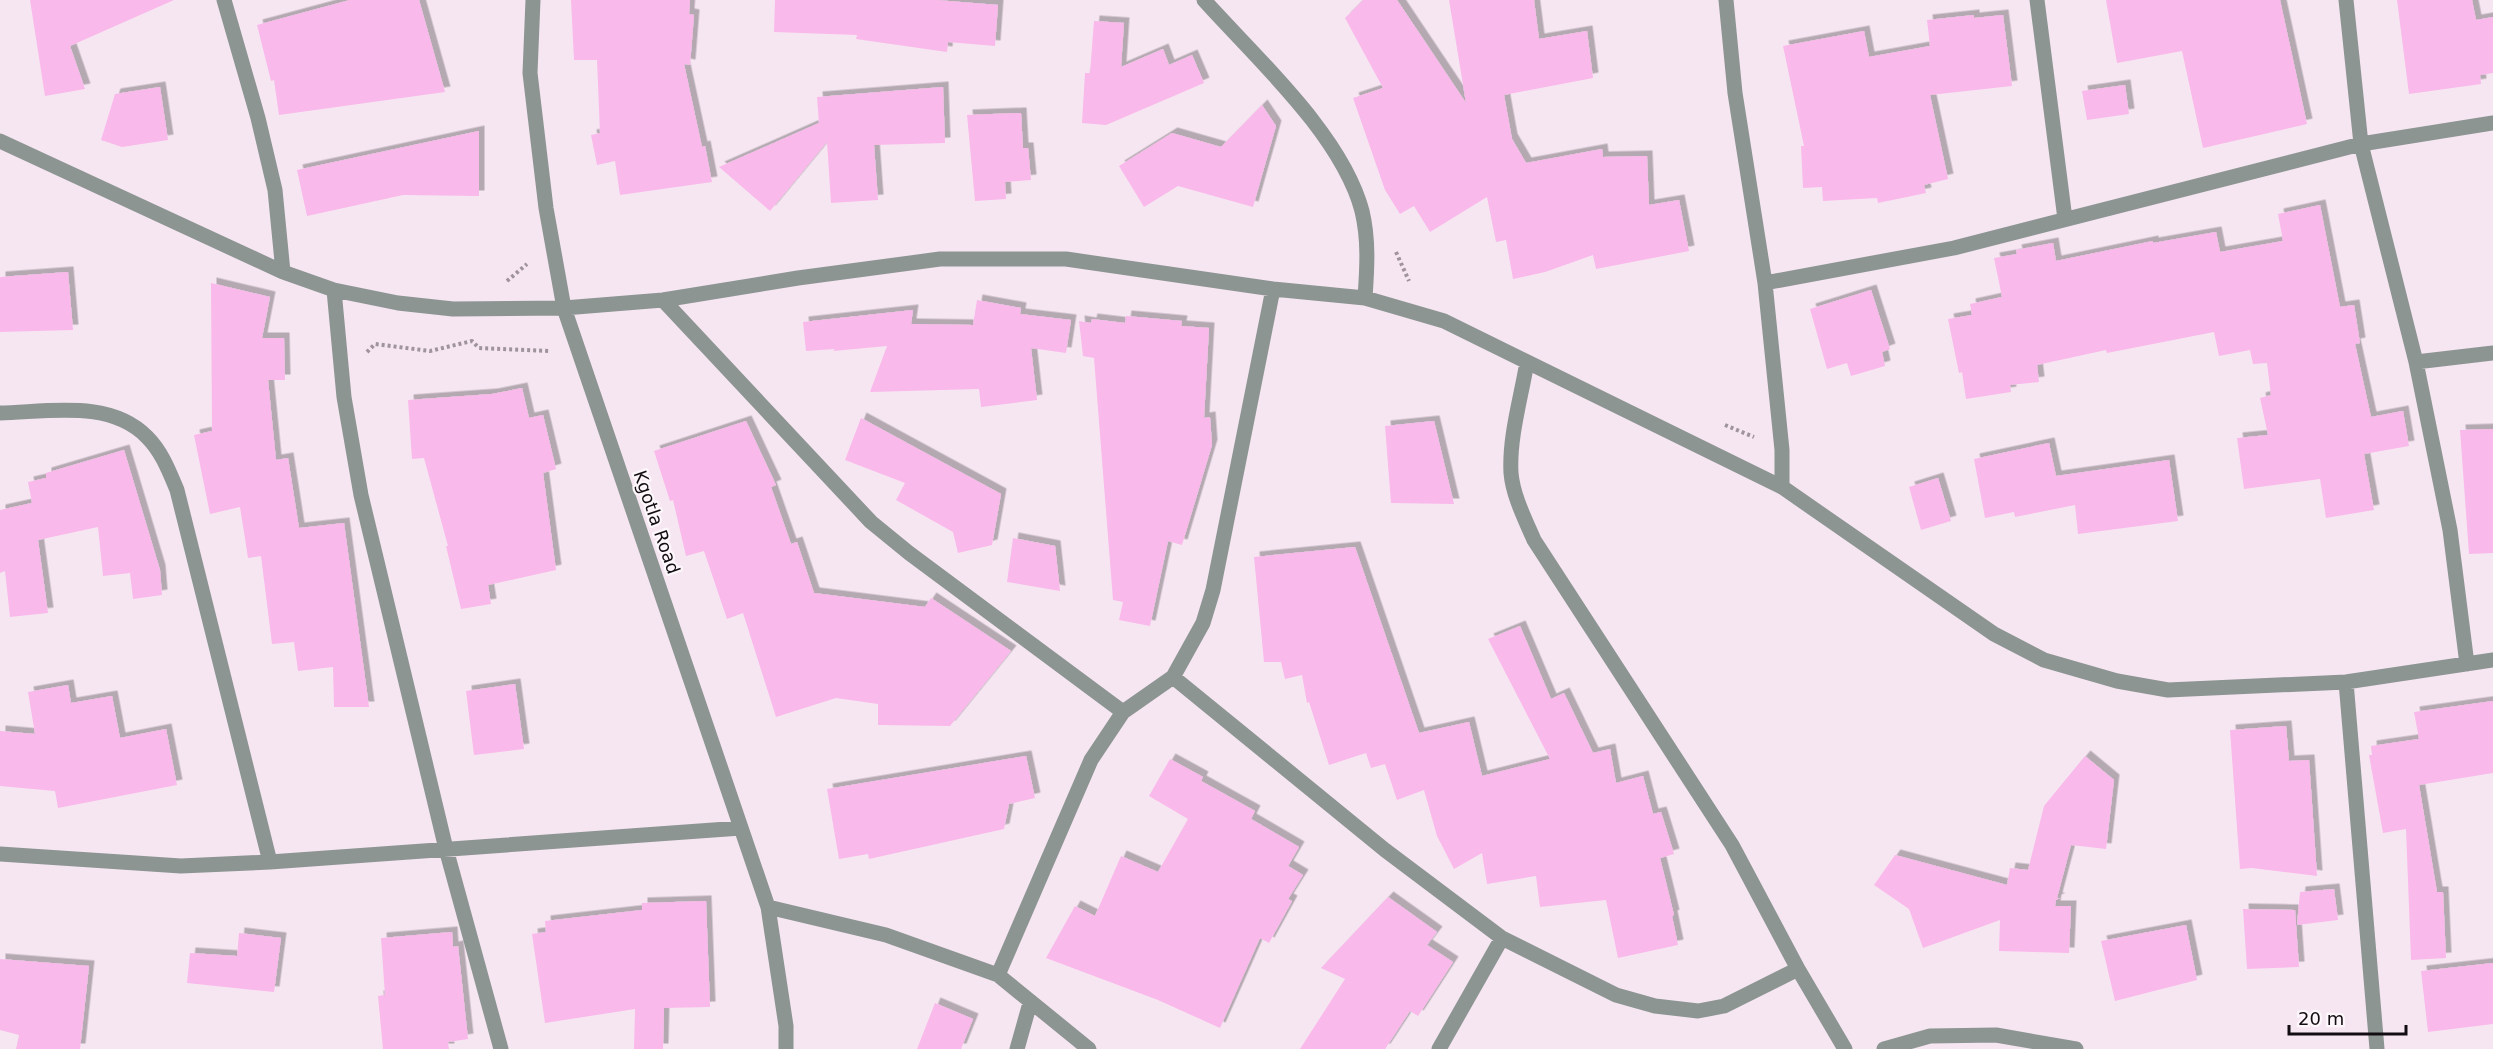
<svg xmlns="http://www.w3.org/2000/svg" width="2493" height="1049" font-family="'DejaVu Sans',sans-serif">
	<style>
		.building { fill: #fab9eb; filter: url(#shadow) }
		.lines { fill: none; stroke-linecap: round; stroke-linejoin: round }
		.path { stroke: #9f939c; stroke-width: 4; stroke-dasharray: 3 3; stroke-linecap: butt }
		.street { stroke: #8c9592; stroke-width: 15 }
		.labels { text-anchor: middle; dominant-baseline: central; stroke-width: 4.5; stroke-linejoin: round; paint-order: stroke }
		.street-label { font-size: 18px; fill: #120d11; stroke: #fdf7fb }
	</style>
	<defs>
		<filter id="shadow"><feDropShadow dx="5.5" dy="-5.5" stdDeviation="0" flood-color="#0004"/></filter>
	</defs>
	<rect width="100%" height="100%" fill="#f6e6f2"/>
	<path class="building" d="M30 0H174L70 46 85 89 45 96Z
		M350 0H419L445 92 279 115 274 80 271 81 257 25Z
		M571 0H690L689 14 694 15 690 65 684 64 702 147 705 146 712 182 620 195 615 161 597 165 591 135 600 133 597 60H574Z
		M775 0H936L998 5 995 46 948 42 947 52 856 39 857 35 774 32Z
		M1363 0H1397L1466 103 1449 0H1534L1539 39 1587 31 1593 78 1504 95 1512 139 1526 163 1602 149 1603 157 1647 156 1649 205 1679 200 1689 251 1596 269 1593 255 1545 272 1513 279 1506 240 1496 242 1487 197 1430 232 1414 206 1400 214 1385 190 1353 98 1383 88 1345 18Z
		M2106 0H2280L2307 124 2203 148 2182 51 2117 63Z
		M2397 0H2472L2476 20 2493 17V73L2480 75 2481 84 2409 94Z
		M1974 15V18L2003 15 2012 86 1930 95 1948 179 1924 185 1926 193 1878 203 1877 198 1823 201 1822 187 1803 188 1801 146H1804L1783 46 1864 31 1869 57 1930 46 1927 20Z
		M1094 21 1124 23 1121 67 1163 49 1169 65 1192 55 1204 83 1106 125 1082 123 1085 73H1090Z
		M2125 85 2129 114 2087 120 2082 91Z
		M160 87 168 140 122 147 101 140 115 94Z
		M943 87 945 143 874 145 878 200 831 203 827 142 770 211 719 167 819 123 817 97Z
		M1262 105 1276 126 1253 207 1178 186 1144 207 1119 166 1172 133 1221 147Z
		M1021 113 1023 148H1028L1031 180 1005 182 1006 199 975 201 967 115Z
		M479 131V196L403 195 307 216 297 170Z
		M2320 205 2340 307 2354 305 2360 343 2355 344 2371 417 2403 411 2409 446 2364 454 2374 510 2326 518 2320 479 2244 489 2237 438 2268 435 2260 398 2271 395 2267 363 2253 364 2250 350 2219 356 2214 332 2107 353 2106 350 2037 365 2039 382 2010 385 2011 392 1966 399 1962 372 1959 373 1948 319 1972 315 1970 304 2002 297 1994 258 2017 254 2016 250 2053 243 2056 261 2153 241V243L2216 232 2220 252 2283 241 2278 214Z
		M68 272 73 330 0 332V277Z
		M211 283 270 297 262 338H284L285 380H268L276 460 288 458 299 528 344 523 369 707H334L333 667 298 671 294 642 272 644 261 556 248 558 240 507 210 514 194 435 212 431Z
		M1871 290 1890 349 1882 352 1885 366 1851 376 1847 363 1827 369 1810 309Z
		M977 300 1021 308 1020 314 1071 320 1066 353 1031 348 1037 400 981 407 979 389 870 392 887 346 833 351 835 349 806 351 803 322 913 310 911 324 973 325Z
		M1126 316 1182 321 1181 326 1209 328 1204 418 1210 417 1212 445 1182 545 1168 541 1150 626 1119 620 1123 602 1113 600 1094 358 1083 356 1079 321 1091 323 1092 319 1125 323Z
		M522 388 529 418 543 415 556 469 543 473 556 570 488 585 491 604 461 609 446 546H448L424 458 412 459 408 400 492 394Z
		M861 418 1001 494 992 545 958 553 953 532 896 500 905 483 845 460Z
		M746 421 776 485 771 487 791 544 797 542 814 593 925 607 931 598 1011 651 950 726 878 725V704L836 698 776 717 743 613 727 619 704 551 686 556 673 500 670 501 654 451Z
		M1434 421 1454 504 1391 503 1385 426Z
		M2493 429V553L2469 554 2460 430Z
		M2049 443 2056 476 2169 460 2178 521 2078 534 2075 505 2015 517 2014 512 1985 518 1974 459Z
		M124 450 160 570 162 595 133 599 130 573 103 576 98 527 38 540 48 613 10 617 5 571 0 573V510L32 503 28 482 46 478V473Z
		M1938 478 1951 521 1921 530 1909 487Z
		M1013 538 1055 546 1060 591 1007 582Z
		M1355 547 1419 733 1469 722 1482 776 1550 759 1488 639 1520 626 1551 699 1564 693 1593 753 1610 749 1616 783 1643 776 1653 814 1661 812 1674 854 1660 858 1674 915 1672 916 1678 945 1618 958 1606 900 1540 907 1536 876 1487 884 1482 853 1454 869 1437 836 1424 790 1397 800 1385 764 1371 768 1366 753 1329 765 1309 702 1307 703 1302 675 1285 679 1281 662H1264L1254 557Z
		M515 684 524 749 474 755 466 691Z
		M68 685 71 703 112 696 120 738 166 729 177 785 58 808 55 791 0 786V731L35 734 28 692Z
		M2493 701V773L2419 785 2437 892H2443L2446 958 2411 960 2406 829 2383 833 2369 755H2372L2371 746 2419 739 2414 712Z
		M2286 726 2289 761 2309 760 2317 876 2252 868 2240 869 2230 730Z
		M1026 756 1035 798 1009 804 1004 829 869 859 868 854 839 859 827 789Z
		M2085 756 2114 780 2106 849 2071 845 2057 898H2060L2056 900 2055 906H2071L2069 953 1999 951 2000 920 1923 948 1909 909 1874 885 1895 855 2007 885 2010 868 2028 870 2044 806Z
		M1170 759 1203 777 1201 781 1255 811 1251 819 1299 847 1288 866 1303 875 1288 899 1292 901 1269 943 1260 938 1220 1028 1158 1000 1046 958 1075 906 1095 916 1121 856 1158 872 1188 819 1149 796Z
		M2334 889 2338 920 2297 925 2300 892Z
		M1388 897 1437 932 1427 945 1453 962 1418 1016 1410 1011 1385 1049H1300L1345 979 1321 968Z
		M706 901 710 1007 664 1008 663 1049H634L635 1009 545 1023 532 934 546 932 545 921 642 910V903Z
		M2243 909 2295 910 2299 967 2247 969Z
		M2186 925 2197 980 2115 1001 2101 941Z
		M452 932 453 947 458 946 468 1039 448 1042 449 1049H383L378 996 385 995 381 938Z
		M239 933 281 938 274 992 187 983 190 953 237 956Z
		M0 959 89 966 80 1049H16L19 1035 0 1030Z
		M2493 963V1024L2428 1032 2421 971Z
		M935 1003 973 1019 961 1049H917Z"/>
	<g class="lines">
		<path class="path" d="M1396 252 1409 281
			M507 281 527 264
			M367 352 375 344 430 351 472 341 479 348 549 351
			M1725 425 1754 437"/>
		<path class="street" d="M224 0 258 118 275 190 283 272
			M533 0 530 73 546 208 564 308 768 907 786 1026V1049
			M1204 0C1256 58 1342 135 1362 211 1369 240 1367 269 1365 298
			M1726 0 1735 93 1765 283 1782 450V487
			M2037 0 2065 219
			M0 141 283 272 334 290 398 303 453 309 564 308 663 300 798 278 940 259H1066L1273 289 1365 298 1444 321 1782 487 1994 634 2044 660 2117 681 2168 690 2346 682 2493 660
			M1765 283 1954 248 2361 144 2346 0
			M334 290 344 397 361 495 446 849 501 1049
			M663 300 871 522 909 553 1123 712
			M1527 362C1521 398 1509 437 1511 473 1513 496 1525 519 1534 540L1732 845 1798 969 1845 1049
			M2416 362 2493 353
			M0 413C48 412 110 399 147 437 162 452 169 471 177 490L270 862
			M2467 664 2450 530 2416 362 2361 144 2493 123
			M1173 677 1385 850 1502 938 1616 995 1655 1006 1698 1011 1724 1006 1798 969
			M2346 682 2377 1049
			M0 854 181 866 270 862 741 828
			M768 907 886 935 998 975 1089 1049
			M998 975 1091 760 1123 712 1173 677 1203 623 1213 590 1273 289
			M1017 1049 1030 1003
			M1439 1049 1502 938
			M1884 1049 1930 1036 1996 1035 2076 1049"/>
	</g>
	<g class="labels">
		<g class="street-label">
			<text transform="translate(657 522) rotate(71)">Kgotla Road</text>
		</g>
	</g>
	<path d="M2289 1025v9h117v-9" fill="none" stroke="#120d11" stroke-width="3"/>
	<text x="2298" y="1025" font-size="18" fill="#120d11" stroke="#fdf7fb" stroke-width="4.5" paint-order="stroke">20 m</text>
</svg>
